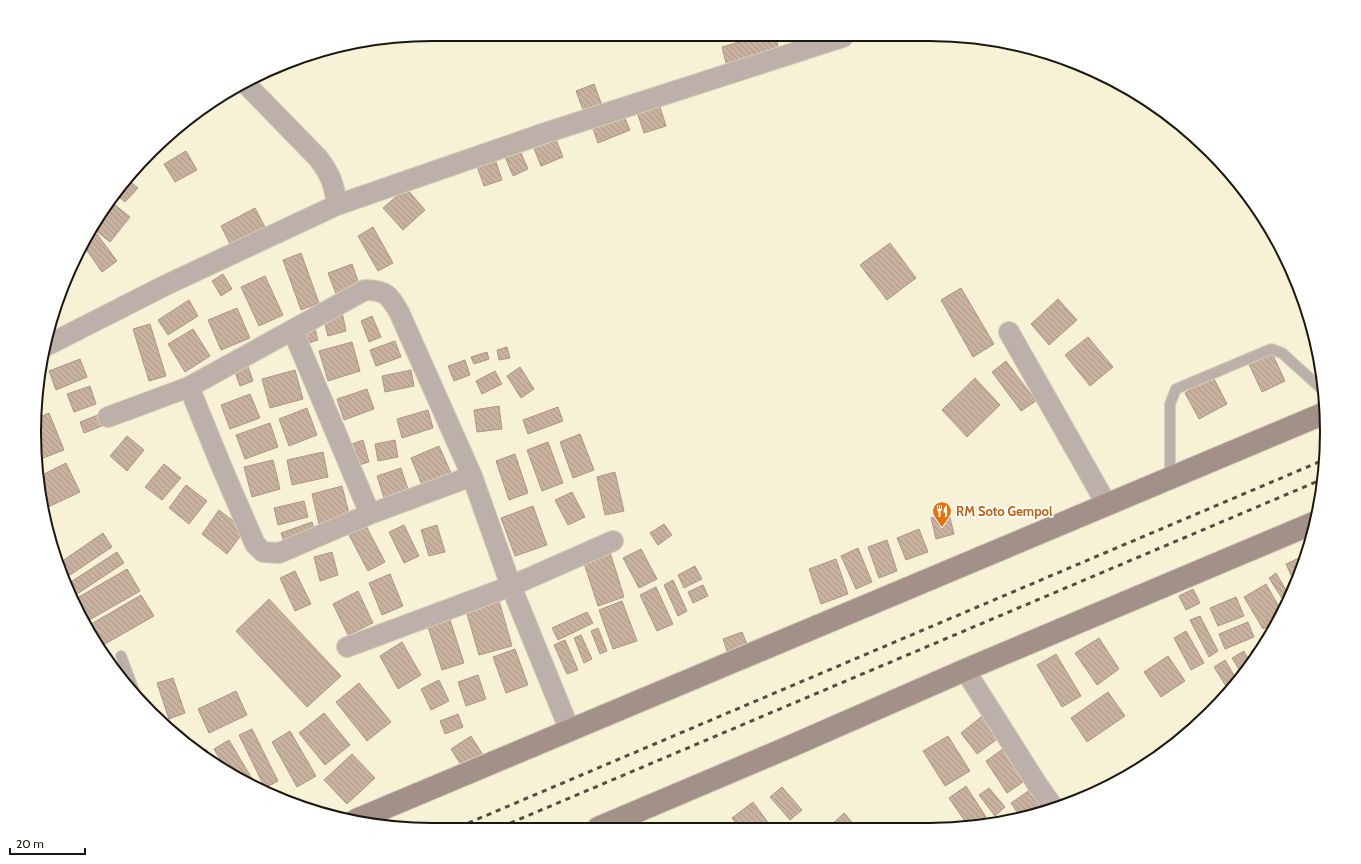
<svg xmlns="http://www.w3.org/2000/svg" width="1361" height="864" font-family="Cabin,sans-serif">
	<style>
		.building { fill: url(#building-back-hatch); stroke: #ad9786 }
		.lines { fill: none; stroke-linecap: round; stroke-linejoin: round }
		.lane-casing { stroke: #d4cfb6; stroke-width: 12 }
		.street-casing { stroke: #d4cfb6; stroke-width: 22 }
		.secondary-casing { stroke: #d4cfb6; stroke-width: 24 }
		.lane { stroke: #bdb0ab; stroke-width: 10 }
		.street { stroke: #bdb0ab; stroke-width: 20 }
		.secondary { stroke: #a39089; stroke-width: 22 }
		.rail { stroke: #524f41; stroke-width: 3; stroke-dasharray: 5 5; stroke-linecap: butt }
		.labels { text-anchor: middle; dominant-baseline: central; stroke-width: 3.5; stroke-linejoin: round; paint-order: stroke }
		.food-label { font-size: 13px; font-weight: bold; fill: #c56008; stroke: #fff; text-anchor: start }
		.rim { fill: none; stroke: #1a180f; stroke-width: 2 }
	</style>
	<defs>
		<pattern id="building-back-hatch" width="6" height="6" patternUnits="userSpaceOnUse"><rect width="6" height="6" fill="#c8b19f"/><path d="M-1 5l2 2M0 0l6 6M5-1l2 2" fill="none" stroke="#ab9888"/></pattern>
	</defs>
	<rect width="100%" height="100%" fill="#f7f2d6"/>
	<path class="building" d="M756 37H776L780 56 728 71 722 47Z
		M908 37H921L909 41Z
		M594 84 603 108 585 115 576 91Z
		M659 104 666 126 644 133 637 112Z
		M623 114 630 130 598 143 592 126Z
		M555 137 563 157 541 166 533 146Z
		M518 146 528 169 513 176 503 152Z
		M186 151 197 170 175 182 164 164Z
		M495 159 502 180 484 186 477 166Z
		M126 178 138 188 125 202 114 193Z
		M406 188 425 210 403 230 383 208Z
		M109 200 130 217 110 242 91 227Z
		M255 208 266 229 232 248 221 226Z
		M373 227 393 263 378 271 358 236Z
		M97 234 117 261 102 272 83 245Z
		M890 243 916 278 887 300 860 265Z
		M301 253 319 303 301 310 283 260Z
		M352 264 361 290 338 299 328 273Z
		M223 274 232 289 221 296 212 281Z
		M265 276 283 315 259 326 241 287Z
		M65 283 69 288 57 299Z
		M961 288 994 344 973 357 941 300Z
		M1058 299 1077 320 1049 345 1031 324Z
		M189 300 198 316 168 335 158 320Z
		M237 308 250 338 221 350 208 320Z
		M342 312 346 331 328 336 323 317Z
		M372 316 381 337 369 342 361 321Z
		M150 324 166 376 149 381 133 329Z
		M193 329 210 356 185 372 168 344Z
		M315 329 318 340 305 344 302 333Z
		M1088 337 1113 367 1090 386 1065 355Z
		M395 341 401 357 376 366 370 350Z
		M352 342 360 371 328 381 319 351Z
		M507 347 510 358 499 360 497 350Z
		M487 352 489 359 474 364 471 357Z
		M1272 353 1285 381 1262 392 1249 364Z
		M80 359 87 377 56 390 49 371Z
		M465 360 470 375 454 381 448 366Z
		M246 361 253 381 240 386 233 366Z
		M1006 361 1036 401 1021 411 992 372Z
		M520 367 534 389 521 398 507 376Z
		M295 370 303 399 270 408 262 379Z
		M411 370 414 386 385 392 382 376Z
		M495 371 502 384 482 394 476 381Z
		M1213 377 1227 404 1199 419 1185 393Z
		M975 378 1000 405 967 437 942 410Z
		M90 386 96 404 74 412 67 394Z
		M367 389 374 409 344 420 337 399Z
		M250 394 260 418 230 429 221 405Z
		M499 406 502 429 477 432 474 410Z
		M558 407 563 421 528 434 523 420Z
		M307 408 317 435 289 446 279 419Z
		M428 410 433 428 402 438 397 419Z
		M49 413 64 450 38 460 34 432 35 419Z
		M103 413 107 424 84 433 80 422Z
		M270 423 278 447 245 459 236 435Z
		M580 434 594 470 573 478 560 442Z
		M127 436 144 450 127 471 110 456Z
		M363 440 369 462 353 467 346 446Z
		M395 440 398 457 378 461 375 444Z
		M548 442 563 483 542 491 527 450Z
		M439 446 451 473 422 485 411 458Z
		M323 452 328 477 292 485 287 460Z
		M515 454 528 493 509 500 496 461Z
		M273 460 280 489 252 497 244 467Z
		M66 463 80 492 44 509 40 476Z
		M164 464 181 478 162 500 145 487Z
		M401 468 409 492 385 501 377 476Z
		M615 472 624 511 605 515 597 477Z
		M186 485 207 501 189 524 169 508Z
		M342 486 350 517 319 524 312 494Z
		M572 492 585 517 568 525 555 500Z
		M304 501 308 517 278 525 274 508Z
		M533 506 547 545 515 556 501 518Z
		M219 510 245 530 227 554 202 534Z
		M949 514 954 534 936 539 931 518Z
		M312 522 316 534 285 545 281 533Z
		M664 524 672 535 658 545 650 533Z
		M404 525 419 556 404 563 389 532Z
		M437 525 445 552 429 556 421 530Z
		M366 526 385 562 368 571 349 535Z
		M919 529 928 552 906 560 897 538Z
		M103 533 112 547 64 579 58 564Z
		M887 540 897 571 879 578 868 547Z
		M858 548 872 582 856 589 841 556Z
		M609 549 624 597 598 606 582 557Z
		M641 549 657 579 639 588 623 558Z
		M117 552 124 563 71 598 66 585Z
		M332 552 338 575 320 581 314 557Z
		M1303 556 1304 560 1295 584 1286 564Z
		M836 559 848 594 821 604 809 569Z
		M695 566 702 579 684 588 678 575Z
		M127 569 140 591 84 623 72 601Z
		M295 571 311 604 295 611 280 578Z
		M1276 573 1290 597 1287 606 1269 578Z
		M390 574 403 606 382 615 369 583Z
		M673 580 687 611 678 616 664 585Z
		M1266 584 1283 614 1278 621 1263 629 1244 597Z
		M703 585 708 596 693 603 688 592Z
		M656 587 673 624 657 631 640 595Z
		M1193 589 1200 603 1186 610 1179 596Z
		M358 591 373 623 348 635 333 604Z
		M141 595 154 616 98 648 86 627Z
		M498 597 512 646 479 655 465 607Z
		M1236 597 1244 616 1218 626 1210 608Z
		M269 599 341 676 307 707 236 631Z
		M622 601 637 641 613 649 599 610Z
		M587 612 593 623 558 640 552 628Z
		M1200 616 1218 651 1209 657 1190 620Z
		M449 617 464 663 442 670 427 624Z
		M1248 622 1254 637 1225 649 1219 634Z
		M598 628 607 651 600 654 591 631Z
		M1186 631 1204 663 1191 670 1174 638Z
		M742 632 748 646 728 654 723 639Z
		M581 635 592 659 584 663 574 638Z
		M1099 638 1119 669 1097 685 1075 653Z
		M565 640 578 670 567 674 554 645Z
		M402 642 421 675 398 689 380 656Z
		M1260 645 1261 648 1255 658 1251 651Z
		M515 649 528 685 506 693 493 657Z
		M1244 651 1251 664 1243 676 1232 658Z
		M1056 654 1081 696 1062 707 1037 665Z
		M1168 656 1185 681 1161 697 1144 672Z
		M1225 660 1238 682 1229 691 1214 667Z
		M478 675 486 699 466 706 458 682Z
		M173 678 185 713 169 719 157 683Z
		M439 680 449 701 431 710 421 689Z
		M359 683 391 722 367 741 336 702Z
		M236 691 247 715 209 733 198 709Z
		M1108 692 1125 716 1087 742 1071 718Z
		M324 713 350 745 325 765 299 733Z
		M986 713 1003 735 977 754 961 733Z
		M458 714 463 727 445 734 440 721Z
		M252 729 278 781 265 788 239 735Z
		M290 731 316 776 297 787 272 742Z
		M471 736 483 755 463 768 451 749Z
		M948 736 970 771 945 786 923 751Z
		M229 740 257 787 225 768 214 749Z
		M1007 746 1029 778 1007 793 986 761Z
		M206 749 213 761 199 753Z
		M352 754 375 778 347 804 324 780Z
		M1037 785 1053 809 1032 816 1021 818 1011 803Z
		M966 786 986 817 973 826 969 827 949 798Z
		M782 787 802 810 790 820 770 797Z
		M989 788 1005 807 995 816 979 795Z
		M753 802 772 828H739L732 818Z
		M844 813 858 829H827Z"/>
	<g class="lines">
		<g class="lane-casing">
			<path id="lane" d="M1170 478V404L1176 389 1271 349 1282 353 1324 391
				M121 656 136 696"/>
		</g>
		<g class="street-casing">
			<path id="street" d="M246 84 318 158C331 175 334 184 337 205
				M293 331 370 514
				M1009 332 1107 505
				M44 347 166 285 337 205 542 134 843 37
				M189 387 223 470 255 544 263 552 279 553 370 514 472 476
				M108 417 189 387 365 290C386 290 389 295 399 312L472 476 511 586 570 731
				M347 647 511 586 613 541
				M965 670 1037 784 1054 808"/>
		</g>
		<g class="secondary-casing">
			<path id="secondary" d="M356 820 1325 413
				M598 828 789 747 965 670 1316 522"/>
		</g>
		<use href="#lane" class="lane"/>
		<use href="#street" class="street"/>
		<use href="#secondary" class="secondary"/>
		<path class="rail" d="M459 827 1326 459
			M501 827 1323 479"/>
	</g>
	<defs>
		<g id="restaurant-pin" transform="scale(1)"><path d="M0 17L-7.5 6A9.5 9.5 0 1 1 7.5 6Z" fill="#e8710a" stroke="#fff"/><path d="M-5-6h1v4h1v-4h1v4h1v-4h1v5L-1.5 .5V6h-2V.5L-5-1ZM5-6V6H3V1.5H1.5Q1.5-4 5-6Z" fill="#fff"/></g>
	</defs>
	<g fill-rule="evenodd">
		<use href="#restaurant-pin" x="942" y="511"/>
	</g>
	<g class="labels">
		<g class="food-label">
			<text x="956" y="511">RM Soto Gempol</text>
		</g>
	</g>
	<path d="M0 0H1361V864H0ZM432 41H929A391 391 0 0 1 1320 432V432A391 391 0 0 1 929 823H432A391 391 0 0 1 41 432V432A391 391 0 0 1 432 41Z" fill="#fff" fill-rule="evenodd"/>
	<path class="rim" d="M432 41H929A391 391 0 0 1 1320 432V432A391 391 0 0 1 929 823H432A391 391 0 0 1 41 432V432A391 391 0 0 1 432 41Z"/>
	<path d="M10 848v6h75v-6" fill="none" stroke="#1a180f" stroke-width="2"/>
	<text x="16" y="848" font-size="12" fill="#1a180f" stroke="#ffffff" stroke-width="3" paint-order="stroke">20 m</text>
</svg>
